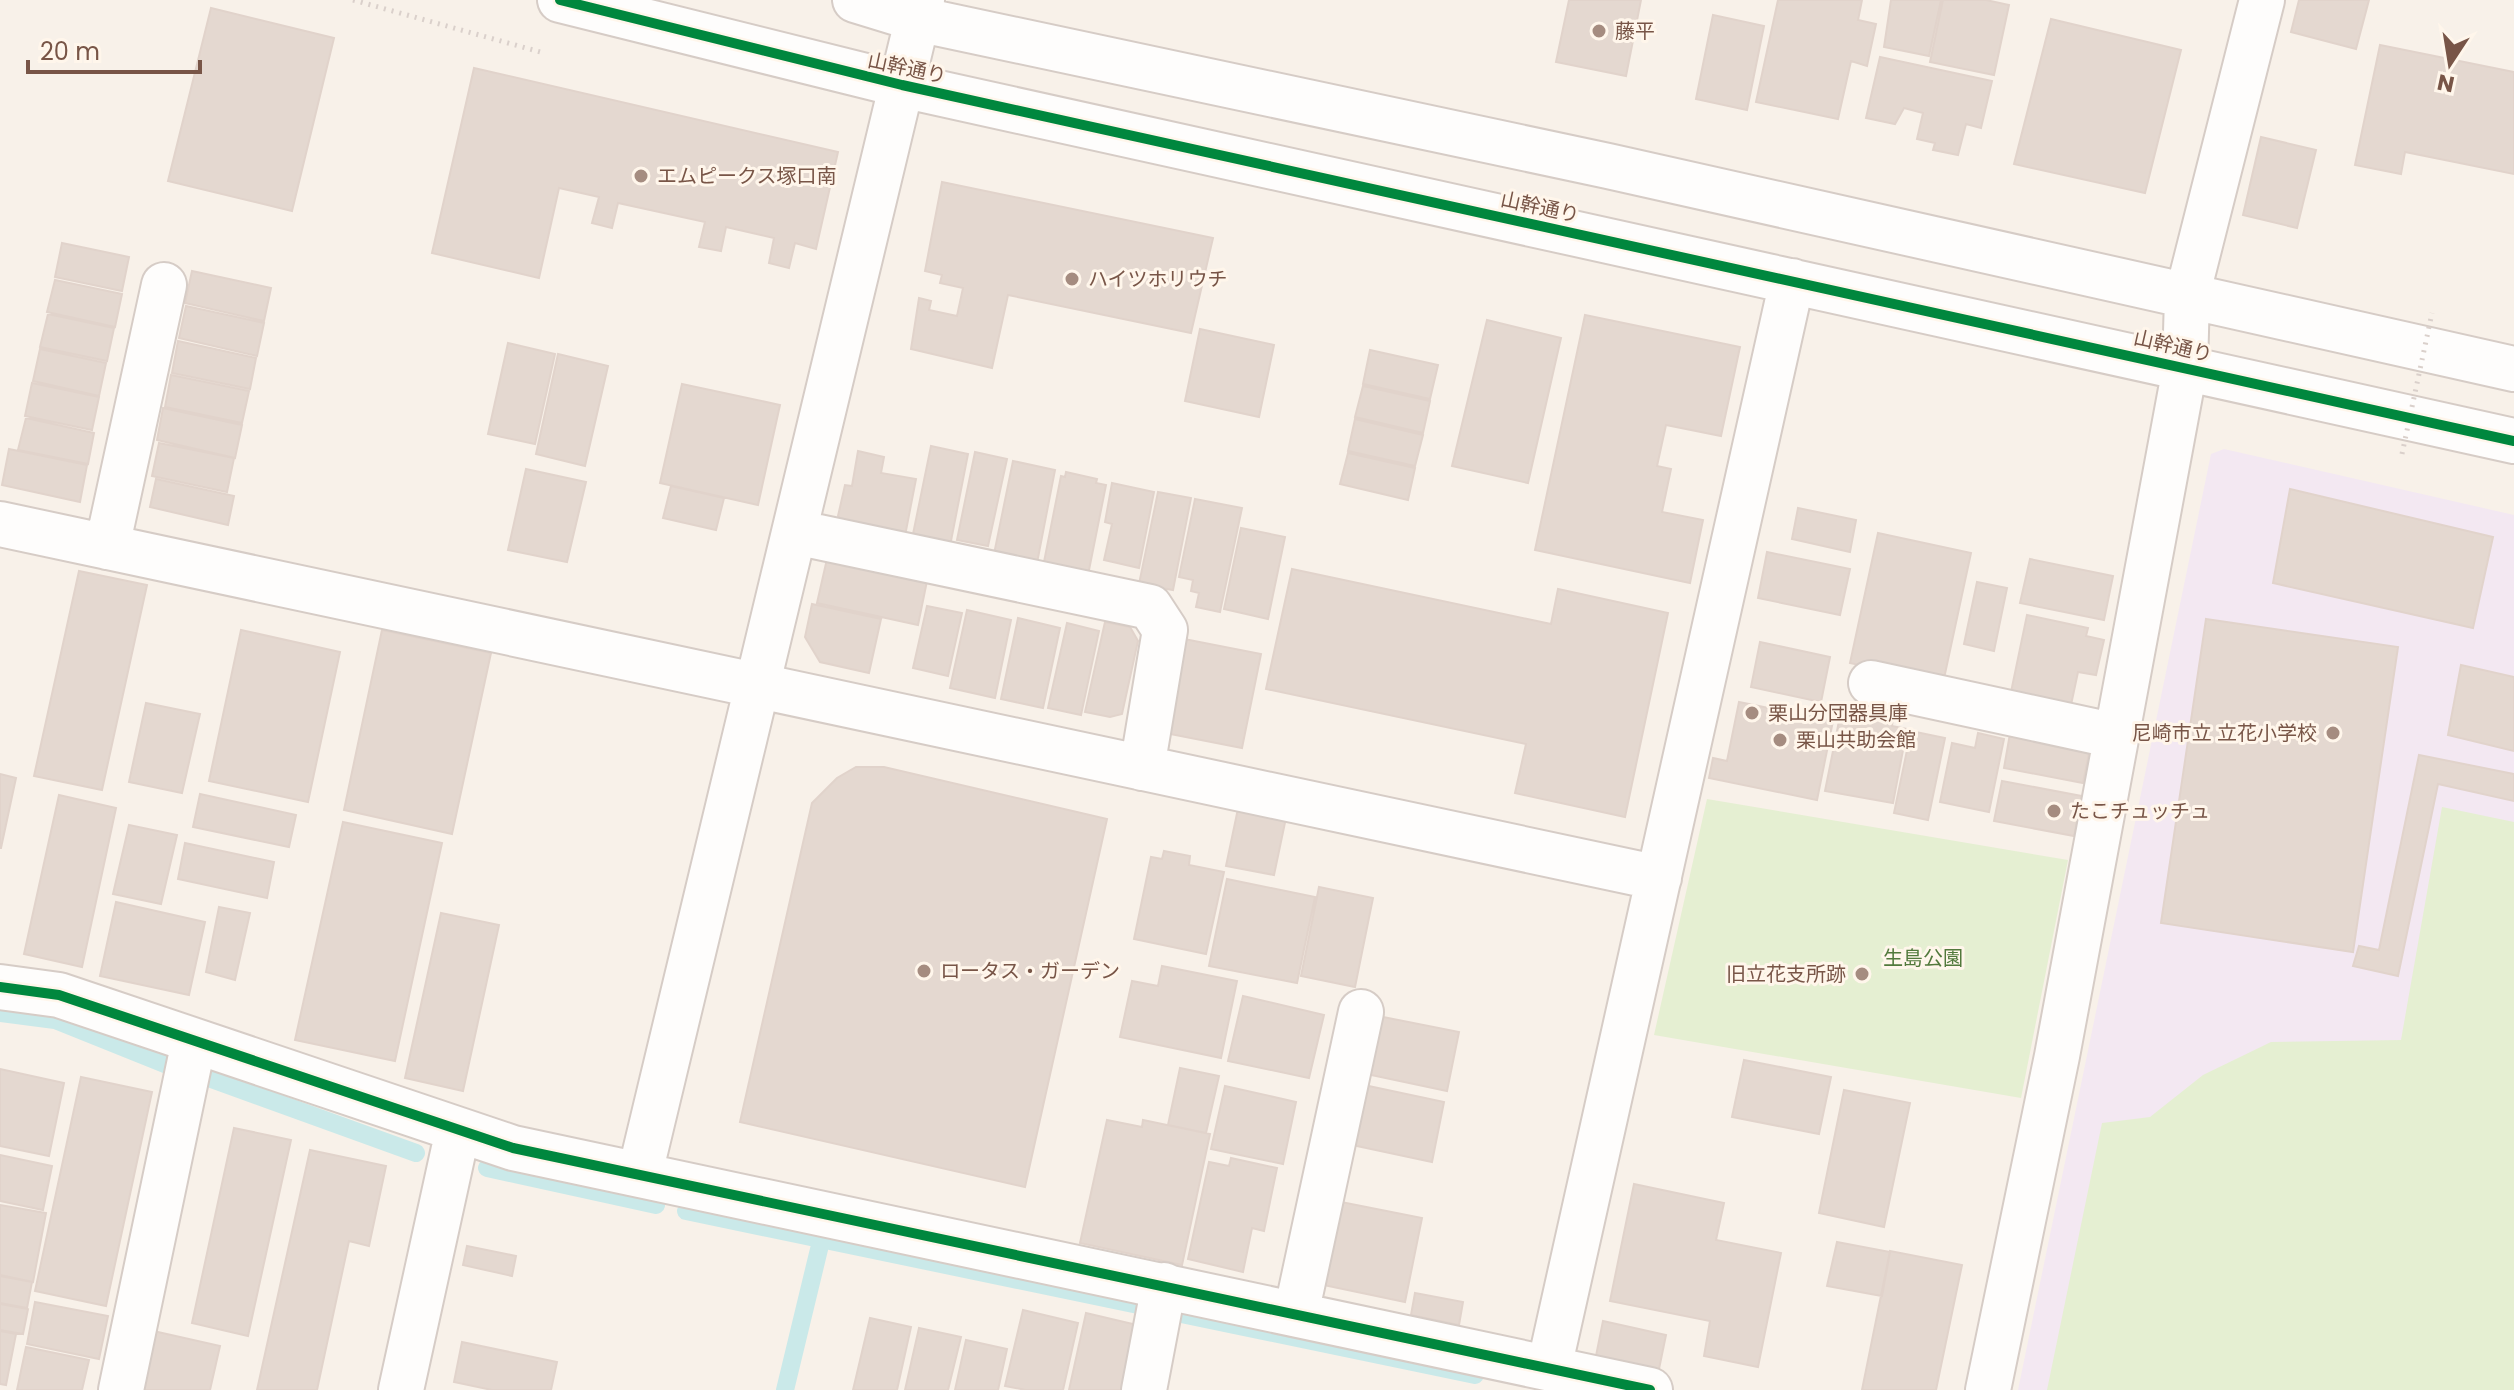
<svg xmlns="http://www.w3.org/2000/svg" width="2514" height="1390" font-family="Poppins,'Noto Sans JP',sans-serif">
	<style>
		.education { fill: #f3e8f2 }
		.green { fill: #e5efd2 }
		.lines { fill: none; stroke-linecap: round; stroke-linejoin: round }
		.stream { stroke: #cae9e9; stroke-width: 18 }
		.building { fill: #e4d8d0; stroke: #e1d3cb; stroke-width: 2 }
		.minor-casing { stroke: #d6ccc6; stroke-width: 48 }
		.path { stroke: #dad0cb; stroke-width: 5; stroke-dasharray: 2 6; stroke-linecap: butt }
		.minor { stroke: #fefdfc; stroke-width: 44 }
		.path-bridge { stroke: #dad0cb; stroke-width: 5; stroke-dasharray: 2 6; stroke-linecap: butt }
		.cycleway-casing { stroke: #fff6eb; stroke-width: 15 }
		.cycleway { stroke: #00873e; stroke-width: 10 }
		.poi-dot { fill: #a58c80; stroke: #fff6eb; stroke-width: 3 }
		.labels { text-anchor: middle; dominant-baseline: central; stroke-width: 6; stroke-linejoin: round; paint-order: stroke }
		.poi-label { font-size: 20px; fill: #785547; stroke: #fff6eb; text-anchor: start }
		.street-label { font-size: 20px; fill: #785547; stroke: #fff6eb }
		.park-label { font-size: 20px; fill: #52793c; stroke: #fff6eb }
	</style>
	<rect width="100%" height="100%" fill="#f8f1e9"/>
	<path class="education" d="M2224 449 2514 515V1390H2018L2211 454Z"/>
	<path class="green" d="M1707 799 2068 860 2021 1098 1654 1035Z
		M2442 807 2514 822V1390H2047L2102 1123 2150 1117 2203 1075 2271 1042 2401 1040Z"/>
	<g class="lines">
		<path class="stream" d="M0 1013 55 1020 167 1065
			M206 1077 416 1153
			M487 1168 656 1205
			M686 1211 1475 1375
			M785 1390 821 1241"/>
	</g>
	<path class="building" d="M1569 0H1641L1626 76 1556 62Z
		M1778 0H1862L1858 20 1876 24 1867 66 1851 61 1838 119 1756 102Z
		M1891 0H1941L1929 56 1884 47Z
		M1943 0H1986L2009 5 1994 75 1930 62Z
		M2299 0H2369L2356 49 2291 32Z
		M211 8 334 38 292 211 168 181Z
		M1713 15 1764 26 1747 110 1696 99Z
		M2051 19 2181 50 2145 193 2014 164Z
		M2380 45 2514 72V174L2405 152 2401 174 2355 165Z
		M1880 57 1992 81 1981 128 1966 124 1958 155 1933 150 1935 143 1917 139 1923 113 1904 108 1895 124 1866 118Z
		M474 68 838 152 816 249 795 243 789 268 769 263 774 238 726 227 721 251 699 247 705 222 618 203 612 228 592 223 599 197 559 188 539 278 432 253Z
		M2261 137 2316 150 2297 228 2243 215Z
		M942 182 1213 238 1191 333 1008 295 992 368 911 349 919 298 931 301 929 310 957 316 963 288 940 283 942 275 925 271Z
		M62 243 129 257 122 291 55 277Z
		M192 271 271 288 264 321 185 303Z
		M55 280 122 294 115 327 47 312Z
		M186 306 264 323 257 356 179 338Z
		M48 314 114 328 107 361 40 347Z
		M1585 315 1740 347 1721 436 1666 425 1657 466 1671 469 1662 512 1703 520 1690 583 1535 550Z
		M1487 320 1561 338 1528 483 1452 466Z
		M1200 329 1274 345 1259 417 1185 401Z
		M178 341 256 358 250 389 172 373Z
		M508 343 555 354 535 444 488 434Z
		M40 349 106 363 99 396 33 381Z
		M1370 350 1438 365 1430 399 1363 384Z
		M558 354 608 366 585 466 536 454Z
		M171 375 249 391 242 423 165 407Z
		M32 383 99 397 92 430 25 416Z
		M682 384 780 405 758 505 660 483Z
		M1363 386 1430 401 1423 433 1355 417Z
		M163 408 242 425 235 458 157 440Z
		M26 418 94 433 88 464 18 450Z
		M1355 419 1423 435 1415 466 1348 451Z
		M159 443 234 458 227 492 152 476Z
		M931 446 968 454 950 546 912 539Z
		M9 449 87 465 80 502 2 485Z
		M858 451 884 457 881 473 916 479 904 541 845 524 838 516 845 485 852 486Z
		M975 452 1007 459 988 546 957 540Z
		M1348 453 1415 468 1408 500 1340 484Z
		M1013 461 1055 470 1037 563 994 554Z
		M526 469 586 482 567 562 508 550Z
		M1066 472 1097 479 1096 483 1106 485 1087 580 1042 572 1061 476 1065 477Z
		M156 479 234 496 228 525 150 507Z
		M1112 483 1154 492 1139 568 1104 560 1112 524 1105 522Z
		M671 486 724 498 716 530 663 518Z
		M2290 489 2493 537 2473 628 2273 583Z
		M1158 492 1191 498 1173 590 1139 584Z
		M1195 499 1242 508 1220 612 1196 607 1199 593 1191 591 1193 580 1179 577Z
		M1798 508 1856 520 1850 552 1792 539Z
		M1241 528 1285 537 1268 619 1224 609Z
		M1878 533 1971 553 1943 683 1850 663Z
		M1767 552 1850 569 1840 615 1758 598Z
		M827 559 927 581 918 625 817 603Z
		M2030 559 2113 576 2104 620 2020 603Z
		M1292 569 1551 624 1558 589 1668 613 1625 817 1515 793 1526 744 1266 689Z
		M79 571 147 585 102 790 34 776Z
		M1977 582 2007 588 1994 651 1964 644Z
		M812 604 881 619 869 673 820 662 805 637Z
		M927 606 962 613 948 676 913 668Z
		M967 610 1011 620 995 698 950 688Z
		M2027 615 2088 628 2086 636 2104 640 2096 675 2078 672 2071 705 2011 692Z
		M1018 618 1060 628 1043 708 1001 699Z
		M2206 619 2398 647 2353 952 2161 923Z
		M1105 622 1130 627 1138 641 1122 714 1110 717 1085 712Z
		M1067 623 1099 631 1081 715 1048 708Z
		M241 630 340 652 308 802 209 781Z
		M382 630 491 653 452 834 344 810Z
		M1179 638 1261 654 1242 748 1160 732Z
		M1760 642 1830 657 1821 702 1751 687Z
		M2461 665 2514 677V751L2448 735Z
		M1739 702 1833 721 1817 800 1709 778 1713 758 1727 761Z
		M146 703 200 714 182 793 129 782Z
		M1856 711 1893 718 1892 726 1907 729 1893 803 1825 791 1840 716 1854 719Z
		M2011 728 2091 743 2083 783 2004 768Z
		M1911 731 1945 738 1928 820 1894 813Z
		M1978 733 2004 739 1989 812 1940 802 1952 743 1975 748Z
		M2419 755 2514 774V801L2438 784 2398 976 2353 966 2359 946 2379 950Z
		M856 767H884L1107 819 1025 1187 740 1122 812 803 837 778Z
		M0 774 16 778 1 848H0Z
		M2002 781 2082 796 2074 836 1994 821Z
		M200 794 296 815 289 847 193 827Z
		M59 795 116 808 82 967 24 954Z
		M1239 804 1287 813 1274 875 1226 866Z
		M343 822 442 843 395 1061 295 1040Z
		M129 825 177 835 161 904 113 894Z
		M185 843 274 862 267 898 178 879Z
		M1164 851 1190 856 1189 865 1224 872 1206 954 1134 939 1151 857 1162 859Z
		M1227 879 1315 897 1297 983 1209 966Z
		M1319 887 1373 898 1355 987 1301 976Z
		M116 902 205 922 189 995 100 976Z
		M219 907 250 913 235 980 206 972Z
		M441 913 499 925 463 1091 405 1078Z
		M1162 966 1237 981 1221 1058 1120 1037 1132 981 1158 986Z
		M1243 996 1324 1015 1309 1078 1228 1061Z
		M1368 1014 1459 1032 1447 1091 1357 1072Z
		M1744 1060 1831 1077 1819 1134 1732 1117Z
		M1180 1068 1219 1076 1206 1133 1168 1125Z
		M0 1069 64 1083 49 1156 0 1146Z
		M81 1077 152 1092 106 1306 35 1291Z
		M1364 1085 1444 1102 1432 1162 1352 1145Z
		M1225 1086 1296 1102 1283 1164 1211 1149Z
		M1844 1090 1910 1103 1884 1227 1819 1213Z
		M1107 1120 1142 1127 1143 1120 1210 1134 1182 1265 1080 1243Z
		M234 1128 291 1140 248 1336 192 1323Z
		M310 1150 386 1166 369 1246 349 1241 317 1390H257Z
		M0 1155 52 1166 43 1210 0 1201Z
		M1231 1158 1277 1168 1264 1231 1252 1228 1243 1272 1188 1259 1209 1162 1229 1166Z
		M1634 1184 1724 1203 1716 1240 1781 1253 1758 1367 1704 1356 1710 1321 1610 1301Z
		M1331 1200 1422 1218 1405 1302 1314 1283Z
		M0 1205 46 1213 33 1282 0 1275Z
		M1837 1242 1890 1252 1882 1296 1827 1286Z
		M467 1246 516 1256 512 1276 463 1265Z
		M1890 1251 1962 1265 1936 1390H1862Z
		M0 1276 32 1282 27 1308 0 1303Z
		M1415 1293 1463 1302 1459 1325 1411 1315Z
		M35 1302 108 1316 99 1359 27 1344Z
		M0 1304 28 1309 23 1334 0 1330Z
		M1023 1310 1078 1323 1063 1390H1026L1005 1386Z
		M1086 1313 1137 1325 1122 1390H1069Z
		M870 1318 911 1327 897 1390H853Z
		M1603 1321 1666 1335 1659 1369 1596 1356Z
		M919 1328 961 1337 948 1390H905Z
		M149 1330 220 1346 210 1390H136Z
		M0 1331 16 1334 6 1385 0 1384Z
		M966 1340 1007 1349 998 1390H955Z
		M462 1342 557 1362 551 1390H492L454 1382Z
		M26 1347 89 1360 82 1390H17Z"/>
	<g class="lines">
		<g class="minor-casing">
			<path id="minor" d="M560 0 902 85 2514 441
				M855 0 917 19 1608 166 2514 369
				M0 524 1659 878
				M795 532 1150 607 1165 630 1142 768
				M107 547 164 285
				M1871 683 2116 736
				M0 987 59 995 513 1148 1650 1390
				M640 1173 922 0
				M1296 1314 1361 1012
				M1549 1368 1792 281
				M121 1390 194 1041
				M401 1390 458 1130
				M1144 1390 1164 1285
				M1988 1390 2057 1056 2172 438 2185 368 2187 296 2262 0"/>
		</g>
		<path class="path" d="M353 0 544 53"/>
		<use href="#minor" class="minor"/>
		<path class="path-bridge" d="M2402 454 2432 313"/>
		<g class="cycleway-casing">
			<path id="cycleway" d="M560 0 902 85 2514 441
				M0 987 59 995 513 1148 1650 1390"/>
		</g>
		<use href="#cycleway" class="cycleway"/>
	</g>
	<g class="poi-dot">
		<circle cx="1599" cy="31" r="8"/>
		<circle cx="641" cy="176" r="8"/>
		<circle cx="1072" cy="279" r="8"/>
		<circle cx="1752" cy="713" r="8"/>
		<circle cx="2333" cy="733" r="8"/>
		<circle cx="1780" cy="740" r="8"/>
		<circle cx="2054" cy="811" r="8"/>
		<circle cx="924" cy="971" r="8"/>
		<circle cx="1862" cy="974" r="8"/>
	</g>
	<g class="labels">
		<g class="poi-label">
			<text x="1615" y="31">藤平</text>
			<text x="657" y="176">エムピークス塚口南</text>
			<text x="1088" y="279">ハイツホリウチ</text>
			<text x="1768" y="713">栗山分団器具庫</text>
			<text x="2317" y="733" text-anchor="end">尼崎市立 立花小学校</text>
			<text x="1796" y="740">栗山共助会館</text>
			<text x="2070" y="811">たこチュッチュ</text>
			<text x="940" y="971">ロータス・ガーデン</text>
			<text x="1846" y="974" text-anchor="end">旧立花支所跡</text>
		</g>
		<g class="street-label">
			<text transform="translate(907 68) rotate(12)">山幹通り</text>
			<text transform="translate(1540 207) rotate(12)">山幹通り</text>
			<text transform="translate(2173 346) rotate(13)">山幹通り</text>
		</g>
		<g class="park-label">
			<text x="1923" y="958">生島公園</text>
		</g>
	</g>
	<g transform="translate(2450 64) rotate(192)" stroke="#fff6eb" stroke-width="6" paint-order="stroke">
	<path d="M0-6L14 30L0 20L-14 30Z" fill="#785547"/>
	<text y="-12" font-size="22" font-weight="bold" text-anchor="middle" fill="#785547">N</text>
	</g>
	<path d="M28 60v12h172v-12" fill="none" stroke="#785547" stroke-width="4"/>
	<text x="40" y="60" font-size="24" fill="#785547" stroke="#fff6eb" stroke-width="6" paint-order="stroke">20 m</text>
</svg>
